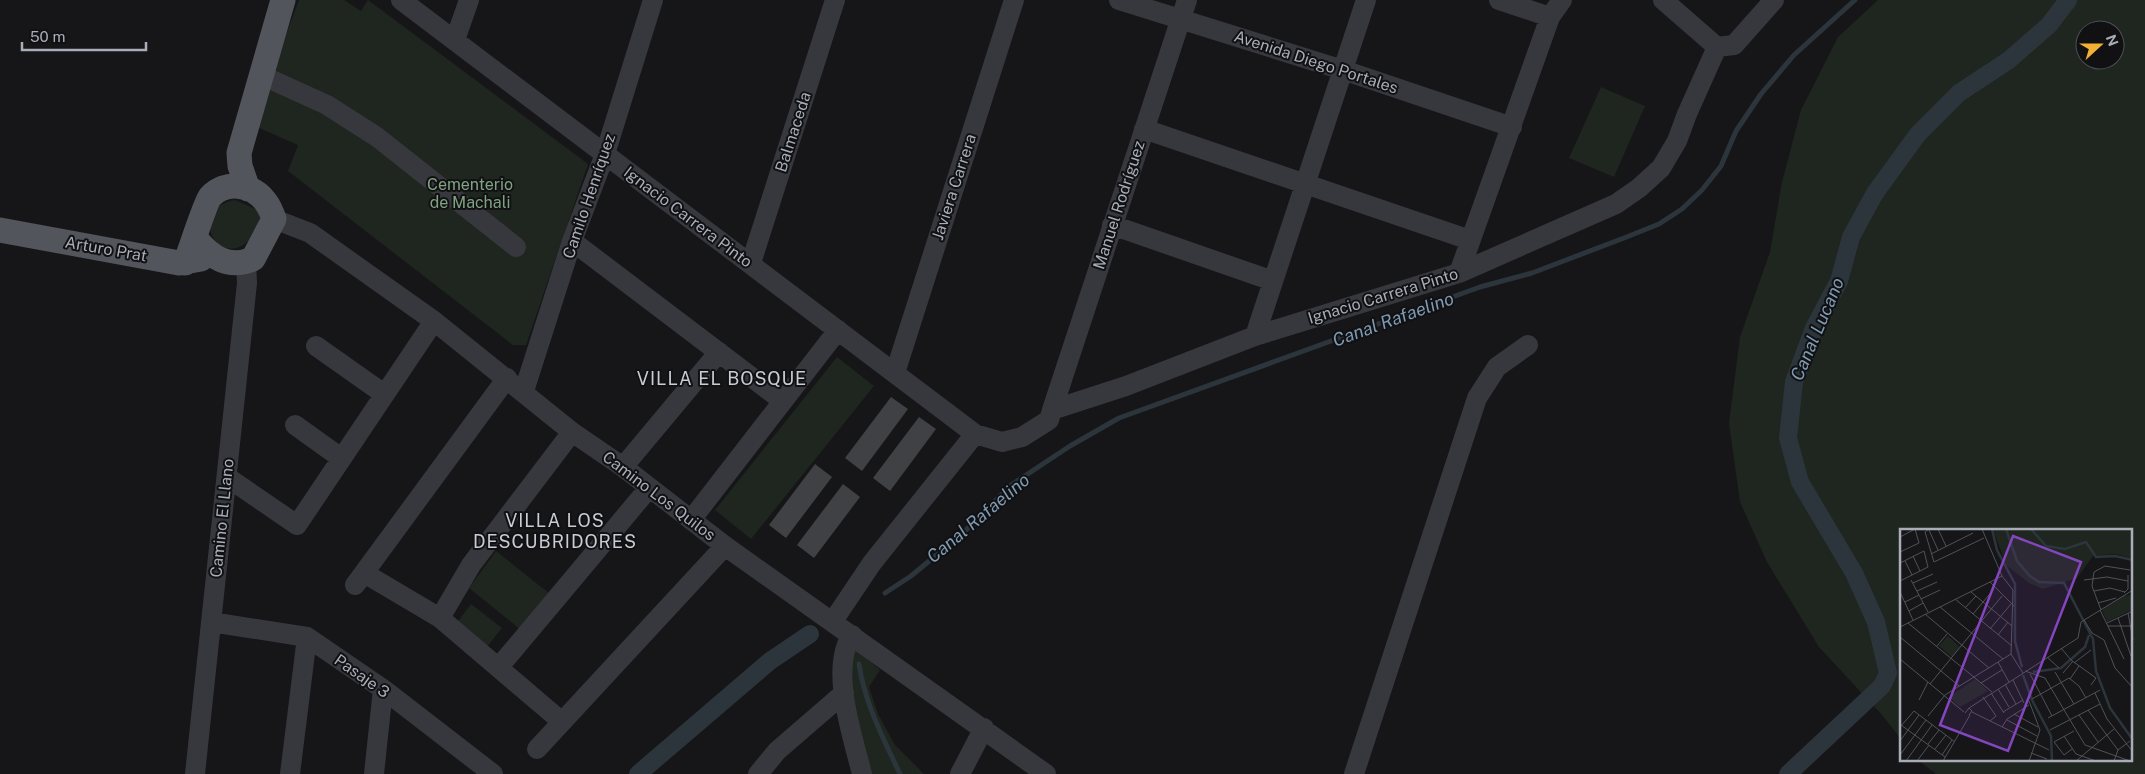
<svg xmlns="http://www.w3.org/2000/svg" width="2145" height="774" font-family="'Public Sans',sans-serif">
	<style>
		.green { fill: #1e261f; fill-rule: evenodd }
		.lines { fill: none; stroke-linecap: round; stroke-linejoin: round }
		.stream { stroke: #2c353c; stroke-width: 5 }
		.canal { stroke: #2c353c; stroke-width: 18 }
		.building { fill: #404145 }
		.minor { stroke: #37383d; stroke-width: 20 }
		.major { stroke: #53555c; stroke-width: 25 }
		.labels { text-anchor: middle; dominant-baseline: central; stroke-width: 4; stroke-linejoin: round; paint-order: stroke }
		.street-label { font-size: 16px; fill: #a8adb8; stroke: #111113 }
		.park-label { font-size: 16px; fill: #7fa381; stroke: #111113 }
		.water-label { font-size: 18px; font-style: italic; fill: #7f9bb3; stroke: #111113 }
		.neighbourhood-label { font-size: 18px; letter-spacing: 1px; fill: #c9ccd4; stroke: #111113 }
		.inset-river { fill: none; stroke: #2c353c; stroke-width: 2.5 }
		.inset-road { fill: none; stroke: #505258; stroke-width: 1 }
		.view { fill: #8446be; fill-opacity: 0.15; stroke: #8446be; stroke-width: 2.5 }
		.inset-edge { fill: none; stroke: #a8adb8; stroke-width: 2.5 }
	</style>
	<rect width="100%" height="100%" fill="#161618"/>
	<path class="green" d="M299 0H344L361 11 368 0 588 164 526 345H513L288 171 298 145 252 125Z
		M1878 0H2145V774H1936L1918 760H2131V530H1901V739L1882 715 1819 647 1767 562 1740 502 1729 423 1740 337 1770 252 1782 182 1801 110 1838 37ZM2085 30H2115V60H2085Z
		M1601 87 1645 106 1614 177 1569 158Z
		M235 200 258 210 262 216C259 223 257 232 252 237 220 275 184 209 235 200Z
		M837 357 874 386 751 539 715 510Z
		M496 551 550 594 521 630 469 588Z
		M471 604 502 628 486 648 456 624Z
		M856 648 880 670 869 687 878 714 895 745 924 774H869L851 682 850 670Z"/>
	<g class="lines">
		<path class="stream" d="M885 593 911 576 963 533 1011 485 1070 446 1119 418 1480 287 1532 273 1624 238 1659 224 1682 209 1702 190 1721 166 1736 131 1761 94 1794 55 1855 0
			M859 664C865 704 883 738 900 774"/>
		<path class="canal" d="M638 774 770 661 810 634
			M1788 774 1882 686 1888 673 1876 622 1854 573 1800 482 1788 438 1794 382 1814 328 1839 281 1851 237 1875 193 1918 134 1959 93 2009 60 2049 25 2068 0"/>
	</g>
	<path class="building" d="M891 397 908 409 862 471 845 458Z
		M919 417 936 429 890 491 873 478Z
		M815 464 832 477 786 538 769 525Z
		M843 484 860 497 814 558 797 545Z"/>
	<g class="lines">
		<path class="minor" d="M401 0 975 434
			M1119 0 1343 70 1512 127
			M1499 0 1550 17
			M1663 0 1717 47 1734 45 1774 0
			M455 40 469 0
			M261 75 327 105 377 137 516 247
			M1144 129 1470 240
			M274 219 310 233 434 321 572 432 623 467 725 546 1046 774
			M1112 225 1273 281
			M572 241 783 401
			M751 263 835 0
			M1459 273 1550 17 1562 0
			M1255 336 1366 0
			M316 346 384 394
			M895 373 1014 0
			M524 391 572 241 605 154 653 0
			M1052 410 1187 0
			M295 425 341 458
			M623 467 719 352
			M227 477 297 525 434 321
			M691 520 838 330
			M364 573 440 618 561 721
			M355 585 507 378
			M440 618 471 565 572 432
			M833 621 872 563 975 434 1002 442 1022 437 1049 420 1052 410 1126 386 1255 336 1459 273 1616 204 1639 188 1661 168 1677 141 1687 114 1717 47
			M211 622 307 637 383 689 493 774
			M852 635C829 668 853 737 862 774
			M499 667 649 488
			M537 749 725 546
			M195 774 247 283 246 262
			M290 774 307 637
			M374 774 383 689
			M758 774 777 751 844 693
			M960 774 984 728
			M1354 774 1477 398 1497 367 1528 345"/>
		<path class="major" d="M248 189 240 166 239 153 283 0
			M0 230 179 263 201 259
			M185 263C190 252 205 203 210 197 225 180 252 184 265 201 269 206 272 213 274 219L253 259C228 269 212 258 195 238"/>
	</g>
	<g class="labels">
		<g class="street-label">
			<text transform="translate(1316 62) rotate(18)">Avenida Diego Portales</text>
			<text transform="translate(793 132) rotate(-72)">Balmaceda</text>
			<text transform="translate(954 187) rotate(-72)">Javiera Carrera</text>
			<text transform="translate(589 196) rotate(-71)">Camilo Henríquez</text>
			<text transform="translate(1119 205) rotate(-72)">Manuel Rodríguez</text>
			<text transform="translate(688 217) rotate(37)">Ignacio Carrera Pinto</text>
			<text transform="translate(106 249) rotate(10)">Arturo Prat</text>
			<text transform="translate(1383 296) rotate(-17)">Ignacio Carrera Pinto</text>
			<text transform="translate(659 496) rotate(37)">Camino Los Quilos</text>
			<text transform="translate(222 518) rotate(-84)">Camino El Llano</text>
			<text transform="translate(362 676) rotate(35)">Pasaje 3</text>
		</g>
		<g class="park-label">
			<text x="470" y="184">Cementerio<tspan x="470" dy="18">de Machali</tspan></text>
		</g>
		<g class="water-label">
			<text transform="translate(1393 319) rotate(-20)">Canal Rafaelino</text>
			<text transform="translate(1817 329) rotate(-67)">Canal Lucano</text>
			<text transform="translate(978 518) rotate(-40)">Canal Rafaelino</text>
		</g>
		<g class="neighbourhood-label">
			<text x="722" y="378">VILLA EL BOSQUE</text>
			<text x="555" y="520">VILLA LOS<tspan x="555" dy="21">DESCUBRIDORES</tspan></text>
		</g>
	</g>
	<g transform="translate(1900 529)">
		<rect width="232" height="232" fill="#161618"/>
		<path d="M93 0H232V29L215 25 193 27 177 49 143 60 129 54 106 36ZM232 66V81L207 93 202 81 223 67ZM48 107 60 118 52 128 39 117ZM75 150 88 162 60 178 49 168Z" fill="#1e261f"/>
		<path class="inset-river" d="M92 0 97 21 115 55V112L122 138M106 0 117 32 130 47 139 53 164 54 193 110 196 142 210 179 233 211M131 0 146 17 165 20 186 13 196 28 215 27 233 31M133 143 161 139 185 118 189 106M123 146 132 171 151 207 152 232"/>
		<path class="inset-road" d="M29 0 25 3 34 33 84 9M38 0 46 17M29 1 38 21M0 8 15 0M0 23 19 14 15 0M31 25 73 4M13 27 20 42M5 32 12 46M0 34 24 22 28 38 0 52M102 47 113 61 111 125 123 144M11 51 28 83M184 51 207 48 228 52M90 53 114 77M13 54 33 45M17 62 37 53M194 62 210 59 225 63M0 63 13 91M71 63 112 97M224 64 228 60V46M21 70 40 61M55 70 112 117M5 73 19 66M198 74 216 69M40 78 103 130M65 79 76 67M200 81 224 130M201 81 192 57 194 43 205 37 230 41M9 82 23 74M228 84 233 111M25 85 89 139M73 85 94 60M218 89 231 127M184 91 192 104 204 111 215 139 233 159M8 94 92 163M207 94 233 82M208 97H233M0 98 102 47 82 0M90 100 111 75M98 106 108 93M0 108 59 157M37 117 47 105M161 119 171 131 196 149 191 156M147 128 159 139M0 130 64 183M98 133 109 153M174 134 191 121M125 142 145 149 185 216 230 232M155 143 174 175M163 144 173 132M130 145 152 187M170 150 179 137M113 151 124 174M81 154 102 141M30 155 102 67M105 155 116 175M98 160 109 178M91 164 104 184M195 164 207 190 233 223M83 168 96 187 90 192M132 170 169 149 179 157 186 169M19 171 28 153M129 172 140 201 129 232M69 179 178 109 181 93 233 61M188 181 218 221M72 183 149 221M103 183 123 171M65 184 69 179 72 182 69 186M114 185 138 198M179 186 198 213M28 187 45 166 111 125M148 189 200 161M107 191 137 207M1 196 45 228M0 198 14 182 55 213M102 198 107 190 129 176M150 201 200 175M164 207 176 225 196 232M0 212 19 186M28 215 39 201M35 220 46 206M172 220 164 226 154 213 174 202M131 224 147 230M0 226 26 191M42 226 52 211M6 232 32 196M17 232 29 216M43 232 70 186M176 232 214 200M214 232 218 221 230 212"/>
		<path class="view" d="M113 7 181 33 108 222 40 196Z"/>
		<rect width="232" height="232" class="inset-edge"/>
	</g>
	<g transform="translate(2100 45) rotate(69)"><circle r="24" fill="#111113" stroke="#4d4f55"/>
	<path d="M0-4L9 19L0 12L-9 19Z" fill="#f2b134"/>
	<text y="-8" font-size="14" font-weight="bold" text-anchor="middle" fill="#a8adb8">N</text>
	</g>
	<path d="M22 42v8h124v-8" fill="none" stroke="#a8adb8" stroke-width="2.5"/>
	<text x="30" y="42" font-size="15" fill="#a8adb8" stroke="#111113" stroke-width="4" paint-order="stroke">50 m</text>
</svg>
